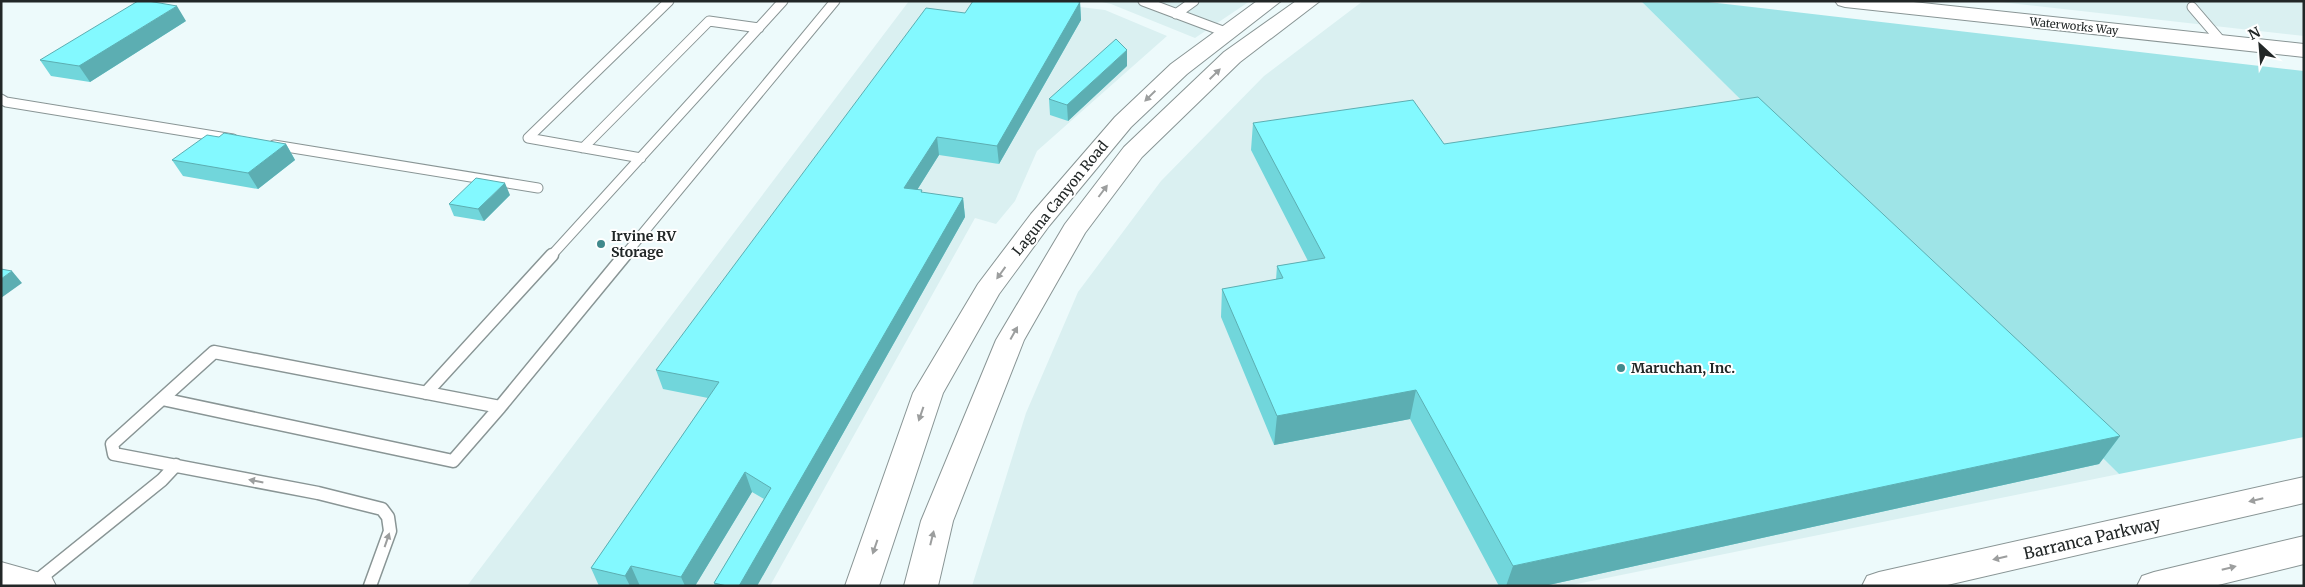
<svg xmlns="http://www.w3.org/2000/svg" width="2305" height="587" font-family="Merriweather,serif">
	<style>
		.built { fill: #daf0f1 }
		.green { fill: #9ee4e7 }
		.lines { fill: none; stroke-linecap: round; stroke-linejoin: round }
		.service-far1-casing { stroke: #899595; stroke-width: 11 }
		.service-casing { stroke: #899595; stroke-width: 15 }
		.tertiary-casing { stroke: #899595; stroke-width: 2 }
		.secondary-casing { stroke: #899595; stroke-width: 2 }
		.service-far1 { stroke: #fff; stroke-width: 9 }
		.service { stroke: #fff; stroke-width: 12 }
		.tertiary { fill: #fff; fill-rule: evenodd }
		.secondary { fill: #fff; fill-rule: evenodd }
		.wall { fill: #71d6db }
		.shaded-wall { fill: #5caeb2 }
		.building { fill: #83f9ff; stroke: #5caeb2 }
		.oneway { fill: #9c9e9e }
		.poi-dot { fill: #40898c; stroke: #fff; stroke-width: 2 }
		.labels { text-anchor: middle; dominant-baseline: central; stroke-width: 4; stroke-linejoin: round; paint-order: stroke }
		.far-street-label { font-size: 11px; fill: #222727; stroke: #fff }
		.street-label { font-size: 14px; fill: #222727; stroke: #fff }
		.poi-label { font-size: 14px; font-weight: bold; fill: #222727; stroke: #fff; text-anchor: start }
		.near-street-label { font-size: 16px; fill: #222727; stroke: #fff }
	</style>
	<rect width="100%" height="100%" fill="#edfafb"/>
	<path class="built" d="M909 1H1030L1105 10 1167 36 1037 151 1015 201 996 224 975 218 770 586H467Z
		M1097 1H1250L1195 38 1111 4Z
		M1363 1H1641L2119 474 1567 586H972L1026 413 1078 292 1161 181 1264 76Z
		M1991 1H2304V36Z"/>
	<path class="green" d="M1641 1H1700L2304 71V437L2119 474Z"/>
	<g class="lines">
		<g class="service-far1-casing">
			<path id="service-far1" d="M1143 1 1228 33
				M2192 7 2222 42
				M1176 14 1194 1
				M1 99 6 102 233 139
				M274 145 538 188
				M583 148 709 21 759 28
				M641 158 528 138 669 1
				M551 256 783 1
				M624 256 835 1"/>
		</g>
		<g class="service-casing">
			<path id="service" d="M426 393 552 255
				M162 399 453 461 500 407
				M33 584 162 480 176 465
				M370 586 390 531 388 517 382 509 318 493 114 454 112 444 214 352 500 407 625 255"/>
		</g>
		<g class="tertiary-casing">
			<path id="tertiary" d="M1835 1H1904L2304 44V57L1845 7 1838 5Z"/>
		</g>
		<g class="secondary-casing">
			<path id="secondary" d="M1257 1H1281L1187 74 1131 127 1049 226 999 294 943 393 879 586H845L913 393 978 284 1031 214 1115 117 1171 64Z
				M1296 1H1320L1240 62 1142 157 1085 233 1024 340 953 521 938 586H904L921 521 996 340 1065 224 1124 147 1224 52Z
				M2304 477V503L1943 586H1862L1867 576 1879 572Z
				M2304 536V564L2214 586H2137L2142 576 2154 572Z
				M1 562 51 576 56 586H1Z"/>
		</g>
		<use href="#service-far1" class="service-far1"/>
		<use href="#service" class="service"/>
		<use href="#tertiary" class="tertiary"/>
		<use href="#secondary" class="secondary"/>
	</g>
	<path class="wall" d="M1080 2 1081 20 999 164 939 155 917 190H922V193L963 198 965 217 757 586H715L714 583 764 499 752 492 695 586H599L591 568 708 398 663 389 656 370 965 13Z
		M186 21 90 82 51 76 40 60Z
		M1127 66 1068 121 1050 115 1049 99Z
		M1253 123 1444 144 2120 436 2099 464 1544 586H1499L1410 419 1274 445 1221 317 1222 289 1276 280 1277 266 1308 261 1251 150Z
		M219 137 286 144 295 160 258 189 183 176 172 160Z
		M510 195 484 221 454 216 449 204Z"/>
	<path class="shaded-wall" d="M1080 2 1081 20 999 164 997 146Z
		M177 6 186 21 90 82 79 66Z
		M1127 50V66L1068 121 1067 105Z
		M937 137 939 155 907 206 904 188Z
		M286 144 295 160 258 189 248 173Z
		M505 183 510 195 484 221 478 209Z
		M963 198 965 217 757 586H739Z
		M12 271 22 283 1 298V279Z
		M1416 390 1410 419 1274 445 1277 416Z
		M2120 436 2099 464 1544 586H1506L1513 566Z
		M745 472 752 492 695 586H685L681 577Z
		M631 566 640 586H630L625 576Z"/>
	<path class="building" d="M138 1H148L177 6 79 66 40 60Z
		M973 1H1073L1080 2 997 146 937 137 904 188 922 190 921 192 963 198 739 586H727L714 583 771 488 745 472 681 577 631 566 625 576 591 568 719 382 656 370 926 8 965 13Z
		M1116 39 1127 50 1067 105 1049 99Z
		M1758 97 2120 436 1513 566 1416 390 1277 416 1222 289 1283 278 1277 266 1325 258 1253 123 1413 100 1444 144Z
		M224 133 286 144 248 173 172 160 207 135 219 137Z
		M476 178 505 183 478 209 449 204Z
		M1 269 12 271 1 279Z"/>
	<defs><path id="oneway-solid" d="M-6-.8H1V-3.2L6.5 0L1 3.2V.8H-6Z" transform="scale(1.25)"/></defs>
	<g class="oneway">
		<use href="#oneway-solid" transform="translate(1215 74) rotate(-44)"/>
		<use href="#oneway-solid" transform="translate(1150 96) rotate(136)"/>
		<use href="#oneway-solid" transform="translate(1103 191) rotate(-53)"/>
		<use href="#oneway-solid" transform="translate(1001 273) rotate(126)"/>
		<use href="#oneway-solid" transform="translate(1014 333) rotate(-61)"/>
		<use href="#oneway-solid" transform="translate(921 414) rotate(109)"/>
		<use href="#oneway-solid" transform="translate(256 481) rotate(-169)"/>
		<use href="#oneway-solid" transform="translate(2256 500) rotate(167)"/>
		<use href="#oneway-solid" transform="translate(932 538) rotate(-76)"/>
		<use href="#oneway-solid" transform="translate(387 540) rotate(-71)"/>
		<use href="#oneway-solid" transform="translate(875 547) rotate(109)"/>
		<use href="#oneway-solid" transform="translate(2000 558) rotate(167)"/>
		<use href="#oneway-solid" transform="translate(2229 568) rotate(-14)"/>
	</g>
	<g class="poi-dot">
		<circle cx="601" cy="244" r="5"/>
		<circle cx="1621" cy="368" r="5"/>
	</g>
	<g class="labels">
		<g class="far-street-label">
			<text transform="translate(2074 26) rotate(6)">Waterworks Way</text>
		</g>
		<g class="street-label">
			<text transform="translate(1060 198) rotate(-51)">Laguna Canyon Road</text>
		</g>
		<g class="poi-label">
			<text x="611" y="236">Irvine RV<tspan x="611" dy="16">Storage</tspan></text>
			<text x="1631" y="368">Maruchan, Inc.</text>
		</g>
		<g class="near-street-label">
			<text transform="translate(2092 538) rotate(-13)">Barranca Parkway</text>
		</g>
	</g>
	<rect width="2305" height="587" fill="none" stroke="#222727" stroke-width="5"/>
	<g transform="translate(2260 45) rotate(334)" stroke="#ffffff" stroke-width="4" paint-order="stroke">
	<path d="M0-4L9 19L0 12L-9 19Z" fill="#222727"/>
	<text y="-8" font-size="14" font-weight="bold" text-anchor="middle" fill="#222727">N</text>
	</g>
</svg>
